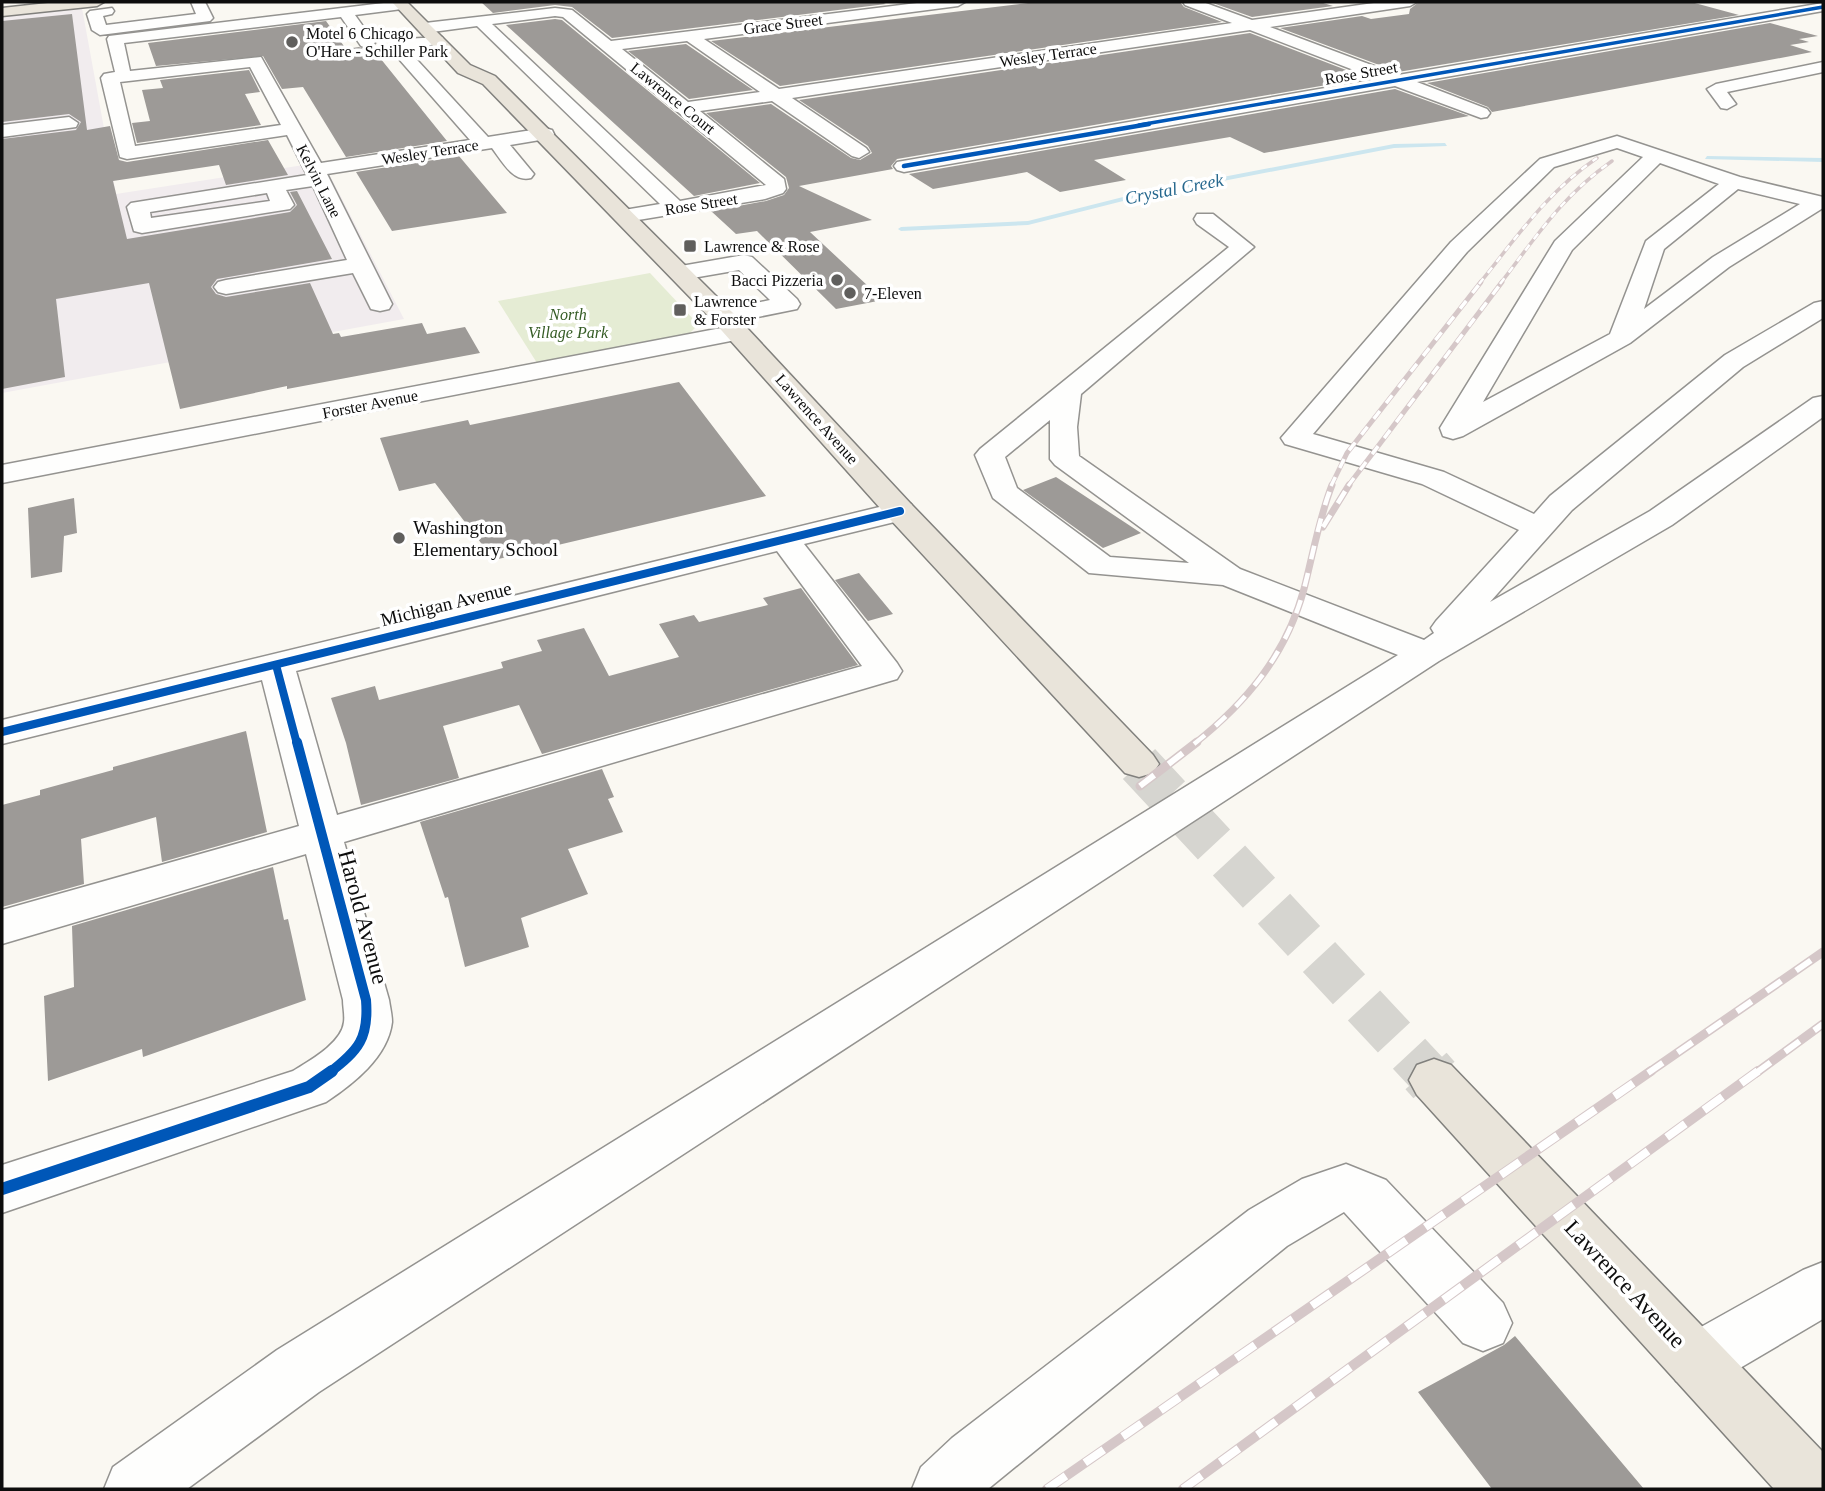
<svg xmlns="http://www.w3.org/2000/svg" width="1825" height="1491" font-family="Georgia,serif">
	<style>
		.industrial { fill: #f1ecee }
		.green { fill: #e5ecd4 }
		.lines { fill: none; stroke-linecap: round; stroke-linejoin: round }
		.stream { fill: #cce6ef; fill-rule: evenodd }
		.building { fill: #9d9a97 }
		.major-tunnel-far1 { stroke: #d6d5d0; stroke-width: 44; stroke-dasharray: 44 22; stroke-linecap: butt }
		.major-tunnel { stroke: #d6d5d0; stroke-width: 55; stroke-dasharray: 55 28; stroke-linecap: butt }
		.minor-casing { stroke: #949390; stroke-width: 3 }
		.major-casing { stroke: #81807d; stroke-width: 3 }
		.minor { fill: #fefefd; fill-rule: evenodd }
		.major { fill: #e9e4da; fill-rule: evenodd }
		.rail-far4-casing { stroke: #d5c7c8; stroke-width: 3.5 }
		.rail-far3-casing { stroke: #d5c7c8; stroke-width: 5 }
		.rail-far2-casing { stroke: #d5c7c8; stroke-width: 7 }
		.rail-far1-casing { stroke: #d5c7c8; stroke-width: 9 }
		.rail-casing { stroke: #d5c7c8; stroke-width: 10 }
		.rail-far4 { stroke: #fff; stroke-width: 2.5; stroke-dasharray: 7; stroke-linecap: butt }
		.rail-far3 { stroke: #fff; stroke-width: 3.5; stroke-dasharray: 10; stroke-linecap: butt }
		.rail-far2 { stroke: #fff; stroke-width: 4.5; stroke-dasharray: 14; stroke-linecap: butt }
		.rail-far1 { stroke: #fff; stroke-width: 6; stroke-dasharray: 18; stroke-linecap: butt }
		.rail { stroke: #fff; stroke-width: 8; stroke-dasharray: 23; stroke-linecap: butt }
		.cycleway-far4-casing { stroke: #fff; stroke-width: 5 }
		.cycleway-far3-casing { stroke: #fff; stroke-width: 7 }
		.cycleway-far2-casing { stroke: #fff; stroke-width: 11 }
		.cycleway-far1-casing { stroke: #fff; stroke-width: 14 }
		.cycleway-casing { stroke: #fff; stroke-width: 17 }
		.cycleway-far4 { stroke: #0057b8; stroke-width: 3.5 }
		.cycleway-far3 { stroke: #0057b8; stroke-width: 4.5 }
		.cycleway-far2 { stroke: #0057b8; stroke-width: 8 }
		.cycleway-far1 { stroke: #0057b8; stroke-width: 10 }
		.cycleway { stroke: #0057b8; stroke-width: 12 }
		.poi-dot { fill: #605f5d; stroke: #fff; stroke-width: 2.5 }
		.labels { text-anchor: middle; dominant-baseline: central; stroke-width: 7; stroke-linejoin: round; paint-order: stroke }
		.far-street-label { font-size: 16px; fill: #0d0d0d; stroke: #fff }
		.far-poi-label { font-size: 16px; fill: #0d0d0d; stroke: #fff; text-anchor: start }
		.far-park-label { font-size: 16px; font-style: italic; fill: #355c25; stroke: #fff }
		.far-water-label { font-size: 18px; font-style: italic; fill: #26688e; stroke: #fff }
		.poi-label { font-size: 19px; fill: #0d0d0d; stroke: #fff; text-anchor: start }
		.street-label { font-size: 19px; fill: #0d0d0d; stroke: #fff }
		.near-street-label { font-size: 23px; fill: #0d0d0d; stroke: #fff }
	</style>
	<rect width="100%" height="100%" fill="#faf8f2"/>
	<path class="industrial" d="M82 8 116 194 323 162 404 319 2 393V16Z"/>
	<path class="green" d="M650 273 696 322 695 328 690 333 537 363 498 301Z"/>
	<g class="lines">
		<path class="stream" d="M1445 143 1447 146 1394 148 1135 198 1028 225 901 231 898 229 901 227 1028 221 1135 194 1394 144Z
			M1707 156 1823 158V162L1705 159Z"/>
	</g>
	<path class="building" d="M481 2H881L886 4 612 38 572 7 555 5 493 13Z
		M1036 2H1180L1184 7 1222 22 780 86 711 41Z
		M1210 2H1320L1333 6 1252 17Z
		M1419 2H1691L1739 15 1398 72 1280 28 1362 16 1371 19 1409 14 1410 9Z
		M72 14 87 130 110 126 119 160 127 162 268 140 288 175 226 185 219 165 113 181 127 239 290 212 297 205 290 192 297 191 332 259 217 279 211 287 216 294 226 297 310 283 333 334 339 333 341 337 422 323 427 334 465 327 480 353 287 389V386L180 409 149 283 56 299 65 377 2 389V139L76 130 81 122 69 114 2 122V21Z
		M555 19 562 20 760 183 694 196 506 25Z
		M326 21 346 49 359 47 366 50 372 48 447 141 346 157 303 87 282 89 263 56 156 66 148 43Z
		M1770 23 1818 36 1799 39 1809 42 1790 45 1812 52 1492 112 1488 107 1427 83Z
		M1250 33 1367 78 897 159 891 166 893 169 799 186 872 220 810 232 883 300 836 309 757 231 736 234 711 211 766 201 784 195 789 188 786 177 706 113 771 104 851 158 860 160 872 153 868 146 799 100Z
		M686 44 753 90 689 99 628 51Z
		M249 70 260 92 245 94 261 125 137 143 132 123 150 121 142 90 163 88 160 80Z
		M1395 89 1469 116 1264 153 1230 137 1094 160 1126 180 1060 192 1027 172 933 189 909 174Z
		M459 156 507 213 392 231 356 172Z
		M679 382 766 496 494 560 435 483 399 491 380 438 468 420 470 425Z
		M1056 477 1141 533 1103 548 1023 490Z
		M74 498 77 533 64 536 62 572 31 578 28 508Z
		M859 573 893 614 868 621 835 580Z
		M801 588 858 665 542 754 519 705 443 726 459 778 361 805 346 743 331 698 375 686 379 700 503 668 501 662 542 651 537 640 584 628 609 676 679 657 659 624 694 615 699 622 768 605 763 598Z
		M246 731 267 832 162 862 156 817 81 839 84 884 2 907V805L40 795V790L113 770V767Z
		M602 769 614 797 608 799 623 832 568 849 588 894 521 918 529 947 465 967 448 897 445 898 420 822Z
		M273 867 284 920 288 919 306 1000 143 1057 142 1049 48 1081 44 996 74 987 72 926Z
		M1515 1336 1644 1489H1492L1418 1392 1504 1345Z"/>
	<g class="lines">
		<path class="major-tunnel-far1" d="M1139 764 1427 1073"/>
		<path class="major-tunnel" d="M1426 1071 1434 1080"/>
		<g class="minor-casing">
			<path id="minor" d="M191 2H205L213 18 210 21 100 35 92 30 87 14 90 11 112 8 114 11 112 14 103 16 106 25 196 14Z
				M392 2H407L409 5 402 9 355 15 375 43 367 48 361 46 341 17 124 43 130 71 261 57 321 163 470 140 391 50 397 41 403 39 442 37 444 40 442 43 407 49 488 137 545 128 552 130 554 134 552 138 510 145 534 174 531 178C513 183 502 161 492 148L327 174 392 304 389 309 380 311 371 309 353 273 226 294 218 292 214 287 218 282 226 280 347 260 313 186 286 190 294 205 290 209 142 233 134 231 127 207 131 203 307 175 287 135 127 159 120 157 101 78 104 74 115 72 107 39 109 36ZM250 67 281 125 135 146 120 82ZM267 193 270 201 151 218 150 212Z
				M925 2H965L958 6 704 39 779 89 1232 23 1185 5 1183 2H1203L1252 20 1381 2H1417L1410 6 1270 27 1398 75 1823 3V11L1417 82 1487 109 1490 113 1487 117 1481 118 1395 86 904 172 897 170 894 166 897 162 1377 79 1250 30 792 98 866 148 869 152 859 158 852 156 772 101 700 111 784 179 786 189 783 193 765 199 626 222 618 221 615 216 618 211 660 204 477 26 425 33 417 28 425 23 555 8 572 10 611 41ZM555 16 563 17 766 185 680 201 492 24ZM687 41 760 92 688 102 622 49Z
				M1823 62V72L1727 92 1736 104 1727 109 1721 108 1707 89 1716 84Z
				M69 117 78 123 76 127 2 137V125Z
				M1617 136 1740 177 1823 197V208L1729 267 1630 343 1463 436 1453 439 1443 436 1440 428 1555 241 1643 157 1617 148 1554 167 1467 252 1313 434 1444 472 1534 514 1550 496 1725 355 1814 303 1823 301V318L1743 367 1572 510 1490 602 1650 511 1813 398 1823 396V417L1672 525 1439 661 319 1392 187 1489H104L113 1467 277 1350 1398 655 1223 585 1089 573 993 498 975 455 980 449 1229 247 1197 224 1194 219 1197 214H1213L1254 247 1081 394 1077 427 1079 456 1240 569 1424 640 1434 633 1431 628 1436 621 1519 530 1422 484 1285 444 1281 438 1451 242 1540 159ZM1660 163 1719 184 1646 241 1610 334 1483 402 1572 250ZM1738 189 1800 204 1713 257 1644 309 1664 249ZM1050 420V459L1055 465 1189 563 1110 557 1017 488 1005 457Z
				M744 255 752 257 797 299 800 304 797 309 723 324 714 322 711 317 714 312 770 300 739 270 681 280 673 278 669 273 673 268 681 266Z
				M737 325 746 328 750 333 746 338 2 483V465Z
				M900 502 911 504 915 511 911 518 804 544 897 663 902 671 897 679 344 842 389 1000C390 1007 392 1015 392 1022 388 1057 353 1084 326 1102L2 1213V1165L293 1071C309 1061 342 1043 344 1022 345 1015 343 1007 343 1000L306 854 2 944V910L299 826 262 680 2 744V720ZM777 551 862 666 337 815 296 671Z
				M1346 1164 1386 1180 1503 1303 1512 1323 1503 1343 1483 1351 1463 1343 1344 1212 1287 1246 988 1489H912L921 1467 952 1438 1249 1210 1302 1179Z
				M1823 1262V1319L1718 1381 1697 1390 1676 1381 1668 1361 1676 1341 1803 1270Z"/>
		</g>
		<g class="major-casing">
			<path id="major" d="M57 2H104L97 6 2 16V8Z
				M392 2H407L470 65 495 76 732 312 911 504 1153 755 1159 764 1153 773 1139 777 1125 773 889 518 714 322 483 84 458 73Z
				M1434 1059 1451 1065 1823 1452V1489H1774L1417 1095 1409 1080 1417 1065Z"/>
		</g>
		<use href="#minor" class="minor"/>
		<use href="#major" class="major"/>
		<g class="rail-far4-casing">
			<path id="rail-far4" d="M1479 284C1516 238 1548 191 1597 158
				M1500 284C1536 237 1562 196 1612 161"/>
		</g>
		<g class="rail-far3-casing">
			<path id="rail-far3" d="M1331 486 1347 453 1481 282
				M1348 486 1502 282"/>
		</g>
		<g class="rail-far2-casing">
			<path id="rail-far2" d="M1323 527 1349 485
				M1194 744C1247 702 1286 655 1304 589 1313 554 1319 518 1332 485"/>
		</g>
		<g class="rail-far1-casing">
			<path id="rail-far1" d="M1140 786 1197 742
				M1648 1073 1823 952
				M1756 1073 1823 1024"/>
		</g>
		<g class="rail-casing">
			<path id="rail" d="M1047 1489 1651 1071
				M1183 1489 1758 1071"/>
		</g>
		<use href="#rail-far4" class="rail-far4"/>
		<use href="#rail-far3" class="rail-far3"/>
		<use href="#rail-far2" class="rail-far2"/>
		<use href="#rail-far1" class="rail-far1"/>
		<use href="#rail" class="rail"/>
		<g class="cycleway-far4-casing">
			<path id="cycleway-far4" d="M1139 125 1823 7"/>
		</g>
		<g class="cycleway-far3-casing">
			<path id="cycleway-far3" d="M904 166 1149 124"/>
		</g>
		<g class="cycleway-far2-casing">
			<path id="cycleway-far2" d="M276 665 297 744
				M2 732 900 511"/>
		</g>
		<g class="cycleway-far1-casing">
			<path id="cycleway-far1" d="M297 742 366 1000C369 1038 359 1050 329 1073"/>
		</g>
		<g class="cycleway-casing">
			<path id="cycleway" d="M2 1189 309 1087 332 1071"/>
		</g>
		<use href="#cycleway-far4" class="cycleway-far4"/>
		<use href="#cycleway-far3" class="cycleway-far3"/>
		<use href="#cycleway-far2" class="cycleway-far2"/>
		<use href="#cycleway-far1" class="cycleway-far1"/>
		<use href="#cycleway" class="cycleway"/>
	</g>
	<g class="poi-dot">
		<circle cx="292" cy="42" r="7"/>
		<rect x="683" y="239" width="14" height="14" rx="3.5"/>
		<circle cx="837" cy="280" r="7"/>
		<circle cx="850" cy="293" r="7"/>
		<rect x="673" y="303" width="14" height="14" rx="3.5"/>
		<circle cx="399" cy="538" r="7"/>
	</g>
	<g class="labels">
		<g class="far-street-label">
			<text transform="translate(783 24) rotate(-7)">Grace Street</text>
			<text transform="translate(1048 55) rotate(-8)">Wesley Terrace</text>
			<text transform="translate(1361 73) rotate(-10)">Rose Street</text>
			<text transform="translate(673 98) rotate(39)">Lawrence Court</text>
			<text transform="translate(430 152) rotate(-9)">Wesley Terrace</text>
			<text transform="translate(319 181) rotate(63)">Kelvin Lane</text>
			<text transform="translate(701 204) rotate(-9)">Rose Street</text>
			<text transform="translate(370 404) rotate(-11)">Forster Avenue</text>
			<text transform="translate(817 419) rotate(48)">Lawrence Avenue</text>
		</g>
		<g class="far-poi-label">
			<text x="306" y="33">Motel 6 Chicago<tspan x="306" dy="18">O'Hare - Schiller Park</tspan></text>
			<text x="704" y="246">Lawrence &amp; Rose</text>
			<text x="823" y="280" text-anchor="end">Bacci Pizzeria</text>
			<text x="864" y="293">7-Eleven</text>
			<text x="694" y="301">Lawrence<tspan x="694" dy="18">&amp; Forster</tspan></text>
		</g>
		<g class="far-park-label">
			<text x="568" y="314">North<tspan x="568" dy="18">Village Park</tspan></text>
		</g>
		<g class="far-water-label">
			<text transform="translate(1174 189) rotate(-11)">Crystal Creek</text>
		</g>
		<g class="poi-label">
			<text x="413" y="527">Washington<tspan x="413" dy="22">Elementary School</tspan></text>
		</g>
		<g class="street-label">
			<text transform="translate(446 604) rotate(-14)">Michigan Avenue</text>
		</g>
		<g class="near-street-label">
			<text transform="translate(363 917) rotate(75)">Harold Avenue</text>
			<text transform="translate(1625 1284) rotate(47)">Lawrence Avenue</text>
		</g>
	</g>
	<rect width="1825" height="1491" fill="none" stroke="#0d0d0d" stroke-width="7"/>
</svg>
